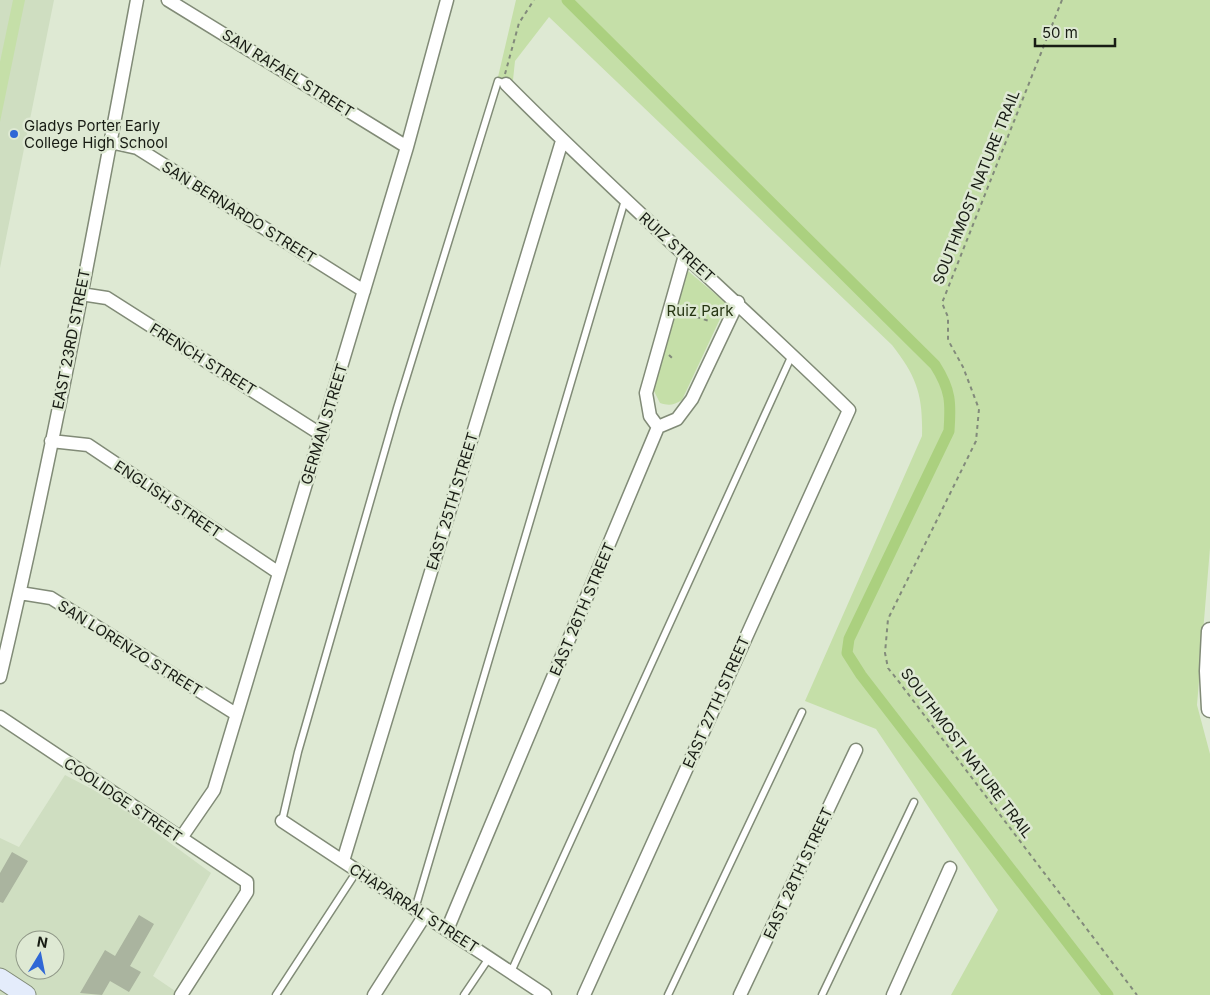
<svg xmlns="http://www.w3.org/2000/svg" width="1210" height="995" font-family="Inter,sans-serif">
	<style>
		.built { fill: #cfdec1; fill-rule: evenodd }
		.green { fill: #c5dfa8 }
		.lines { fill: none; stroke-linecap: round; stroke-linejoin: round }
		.canal { stroke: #abd07f; stroke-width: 11 }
		.building { fill: #aab49f }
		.service-casing { stroke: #818b77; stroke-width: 9 }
		.minor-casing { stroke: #818b77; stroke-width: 15 }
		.tertiary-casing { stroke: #818b77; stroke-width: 19 }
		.secondary-casing { stroke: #818b77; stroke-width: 21 }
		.path { stroke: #828a7b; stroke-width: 2; stroke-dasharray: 4 4; stroke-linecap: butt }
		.service { stroke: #fff; stroke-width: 6 }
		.minor { stroke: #fff; stroke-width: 12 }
		.tertiary { stroke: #fff; stroke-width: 16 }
		.secondary { stroke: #e4ecfb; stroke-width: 19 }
		.poi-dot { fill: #3068d6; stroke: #dee9d3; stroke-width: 2 }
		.labels { text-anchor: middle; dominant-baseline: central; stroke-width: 5; stroke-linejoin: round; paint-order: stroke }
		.street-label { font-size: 15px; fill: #181c14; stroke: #dee9d3 }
		.poi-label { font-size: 15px; fill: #181c14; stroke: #dee9d3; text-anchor: start }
		.park-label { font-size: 15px; fill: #263513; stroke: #dee9d3 }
	</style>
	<rect width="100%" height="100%" fill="#dee9d3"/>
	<path class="built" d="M0 0H54L0 268Z
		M65 775 109 798 211 873 153 976 181 995H0V838L19 847ZM25 940H55V970H25Z"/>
	<path class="green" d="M13 0H25L0 122V62Z
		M516 0H1210V548L1197 705 1210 754V995H951L998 910 876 729 805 701 922 436C923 395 917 377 892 345L549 17 515 61 513 80 498 77Z
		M688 271 727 304 682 400C674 405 669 406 660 403L653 389Z"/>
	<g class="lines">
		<path class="canal" d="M567 0 935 365C951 390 951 403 949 431L849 639 847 653 861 675 1108 995"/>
	</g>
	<path class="building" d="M12 852 28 861 3 903 0 902V873Z
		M139 915 154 924 130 966 141 972 129 992 110 981 102 995 80 993 105 950 115 956Z"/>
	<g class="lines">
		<g class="service-casing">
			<path id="service" d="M282 821 298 752 397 408 498 81 506 84
				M415 909 625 200
				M511 972 792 355
				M276 995 357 871
				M464 995 489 958
				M668 995 802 712
				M822 995 914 802"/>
		</g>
		<g class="minor-casing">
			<path id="minor" d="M168 0 407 147
				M506 84C617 196 736 300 849 410L584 995
				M110 142 137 148 364 291
				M81 294 107 298 322 435
				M658 427 650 416 646 393 685 255
				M51 441 88 445 279 573
				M20 593 51 598 236 714
				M0 677C53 453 95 226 137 0
				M0 717 247 882V892L181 995
				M282 821 545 995
				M181 838 214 790 407 147 447 0
				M343 861 562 141
				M447 930 658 427 677 419 692 399 738 302
				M374 995 425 915
				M740 995 856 750
				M893 995 950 868"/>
		</g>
		<g class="tertiary-casing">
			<path id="tertiary" d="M1210 631 1208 671 1210 709"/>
		</g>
		<g class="secondary-casing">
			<path id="secondary" d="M0 978 26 995"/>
		</g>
		<path class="path" d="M1062 0 942 303 948 317V340L963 367 979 409 976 441 888 619 885 653 888 668 896 678 1137 995
			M505 74 519 23 534 0
			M681 312 709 321
			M669 355 674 360"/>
		<use href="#service" class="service"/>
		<use href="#minor" class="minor"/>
		<use href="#tertiary" class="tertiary"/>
		<use href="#secondary" class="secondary"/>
	</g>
	<circle class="poi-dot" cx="14" cy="134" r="5"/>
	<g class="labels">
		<g class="street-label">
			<text transform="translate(288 73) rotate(32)">SAN RAFAEL STREET</text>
			<text transform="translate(976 187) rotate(-68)">SOUTHMOST NATURE TRAIL</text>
			<text transform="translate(239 212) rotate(32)">SAN BERNARDO STREET</text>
			<text transform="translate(677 247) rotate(42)">RUIZ STREET</text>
			<text transform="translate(71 339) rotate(-79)">EAST 23RD STREET</text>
			<text transform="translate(203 359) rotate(32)">FRENCH STREET</text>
			<text transform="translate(324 424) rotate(-73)">GERMAN STREET</text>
			<text transform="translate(168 499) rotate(34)">ENGLISH STREET</text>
			<text transform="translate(452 501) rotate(-73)">EAST 25TH STREET</text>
			<text transform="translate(582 609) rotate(-67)">EAST 26TH STREET</text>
			<text transform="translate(130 648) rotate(32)">SAN LORENZO STREET</text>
			<text transform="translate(716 702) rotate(-66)">EAST 27TH STREET</text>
			<text transform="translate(967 753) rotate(53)">SOUTHMOST NATURE TRAIL</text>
			<text transform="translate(123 800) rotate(34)">COOLIDGE STREET</text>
			<text transform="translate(798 873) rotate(-65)">EAST 28TH STREET</text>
			<text transform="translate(414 908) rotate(33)">CHAPARRAL STREET</text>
		</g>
		<g class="poi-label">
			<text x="24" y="125">Gladys Porter Early<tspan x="24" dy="17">College High School</tspan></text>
		</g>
		<g class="park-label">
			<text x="700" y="310">Ruiz Park</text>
		</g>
	</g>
	<g transform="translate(40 955) rotate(10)"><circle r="24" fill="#dee9d3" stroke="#8f9787"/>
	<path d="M0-4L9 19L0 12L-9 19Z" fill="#3068d6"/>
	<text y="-8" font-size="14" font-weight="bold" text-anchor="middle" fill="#181c14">N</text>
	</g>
	<path d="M1035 38v8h80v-8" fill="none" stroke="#181c14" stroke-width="2.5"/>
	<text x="1042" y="38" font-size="15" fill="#181c14" stroke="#dee9d3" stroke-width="4" paint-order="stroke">50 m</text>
</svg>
